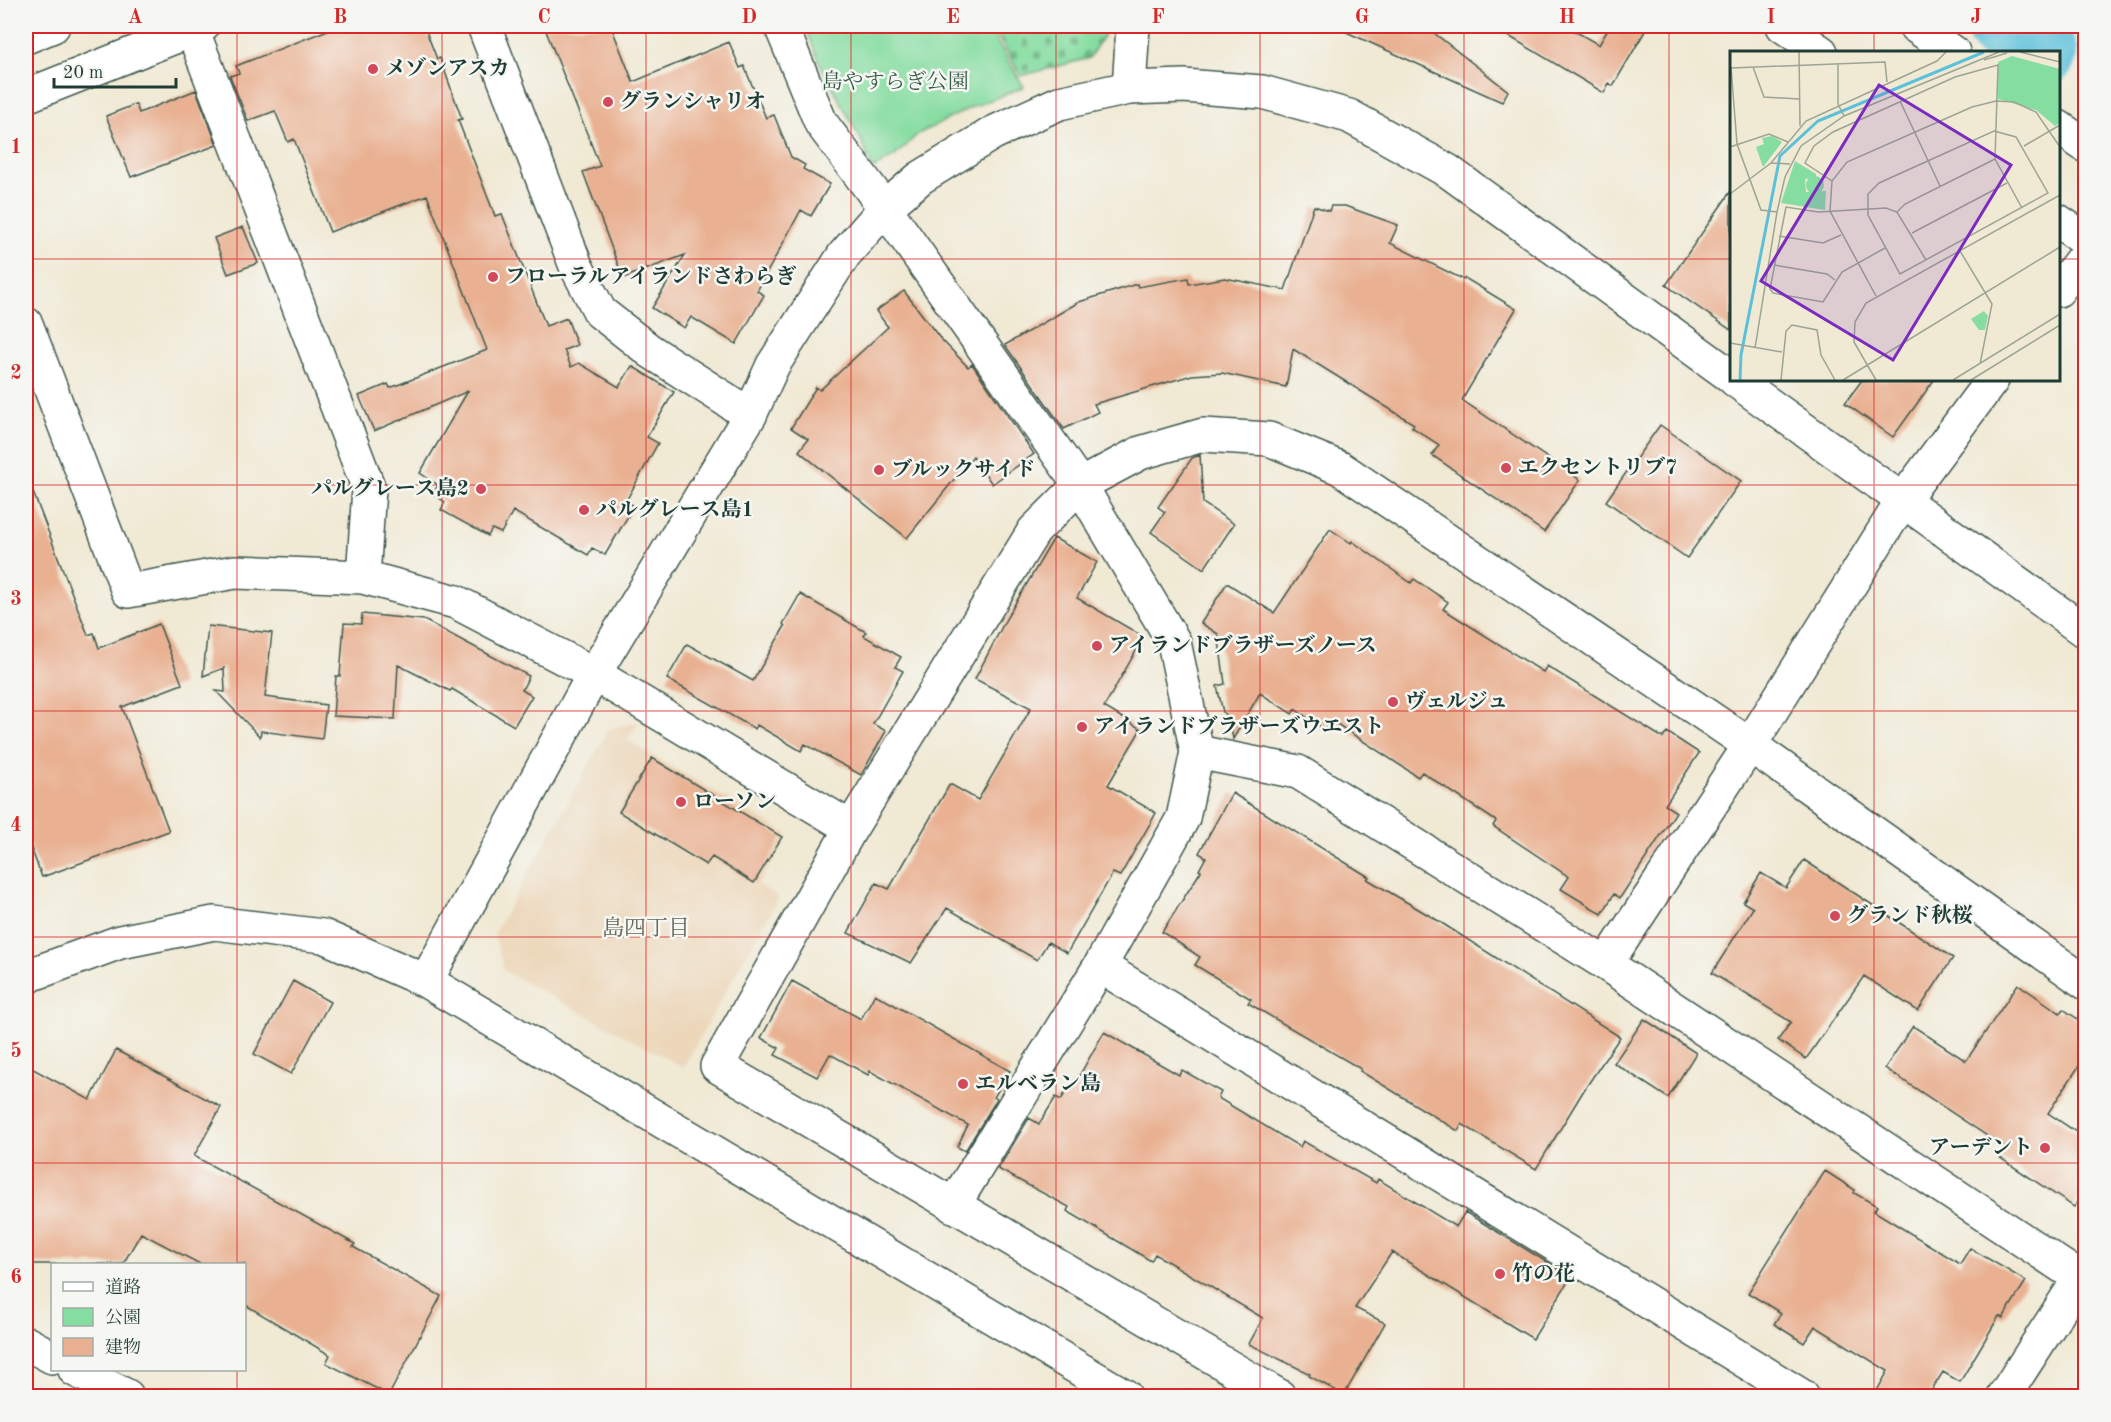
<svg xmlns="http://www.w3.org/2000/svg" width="2111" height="1422" font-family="'Old Standard TT','Noto Serif JP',serif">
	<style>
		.built { fill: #ecd7ba }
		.cemetery { fill: url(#cemetery-stones); stroke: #528d6a; stroke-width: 1.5 }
		.green { fill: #86dda1; stroke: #528d6a; stroke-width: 1.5 }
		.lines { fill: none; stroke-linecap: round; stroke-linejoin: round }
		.river { stroke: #5cc0da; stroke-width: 74 }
		.building { fill: #e9b192 }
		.minor-casing { stroke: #3e574c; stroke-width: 36 }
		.tertiary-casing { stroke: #3e574c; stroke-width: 36 }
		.minor { stroke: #fff; stroke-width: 33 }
		.tertiary { stroke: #fff; stroke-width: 33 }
		.grid { fill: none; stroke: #d62828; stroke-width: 1.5; stroke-opacity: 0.55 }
		.poi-dot { fill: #d1495b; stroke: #f6f6f2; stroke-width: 2 }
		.labels { text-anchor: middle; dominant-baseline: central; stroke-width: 5; stroke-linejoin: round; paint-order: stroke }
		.poi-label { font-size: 21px; font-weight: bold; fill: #1f3d34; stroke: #f6f6f2; text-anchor: start }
		.park-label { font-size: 21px; fill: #345d4a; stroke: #f6f6f2 }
		.neighbourhood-label { font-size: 22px; fill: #665; stroke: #f6f6f2 }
		.inset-river { fill: none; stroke: #5cc0da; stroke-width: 3 }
		.inset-road { fill: none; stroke: #9ca494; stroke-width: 1.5 }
		.view { fill: #7b2cbf; fill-opacity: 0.15; stroke: #7b2cbf; stroke-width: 3 }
		.inset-edge { fill: none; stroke: #1f3d34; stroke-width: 3 }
		.neatline { fill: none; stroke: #d62828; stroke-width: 2 }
		.grid-label { font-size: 20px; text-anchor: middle; font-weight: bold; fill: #d62828 }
	</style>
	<defs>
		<pattern id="cemetery-stones" width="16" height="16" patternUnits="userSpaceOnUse" patternTransform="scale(1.5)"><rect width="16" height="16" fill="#86dda1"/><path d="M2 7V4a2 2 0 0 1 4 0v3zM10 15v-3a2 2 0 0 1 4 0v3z" fill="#6db484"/></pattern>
	</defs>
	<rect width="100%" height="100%" fill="#f6f6f2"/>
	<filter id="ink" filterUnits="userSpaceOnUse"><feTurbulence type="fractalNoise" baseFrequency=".0167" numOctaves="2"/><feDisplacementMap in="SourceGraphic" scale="12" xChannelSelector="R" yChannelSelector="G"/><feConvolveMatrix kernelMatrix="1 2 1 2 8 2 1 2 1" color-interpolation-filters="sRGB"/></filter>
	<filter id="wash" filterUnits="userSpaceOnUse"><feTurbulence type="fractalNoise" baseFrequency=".008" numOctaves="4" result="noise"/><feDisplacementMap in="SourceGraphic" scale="24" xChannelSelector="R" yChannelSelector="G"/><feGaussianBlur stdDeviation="1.35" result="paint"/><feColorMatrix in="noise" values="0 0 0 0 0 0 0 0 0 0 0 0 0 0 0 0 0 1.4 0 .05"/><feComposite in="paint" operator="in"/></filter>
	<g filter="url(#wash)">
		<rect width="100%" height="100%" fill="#f0e9d4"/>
		<path class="built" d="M639 722 627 740 789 835 758 885 779 897 683 1067 504 971 494 934 609 729Z"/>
		<path class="cemetery" d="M992 26H1105V33L1089 58 1021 76Z"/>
		<path class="green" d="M805 26H988L1024 87 972 107 918 134 895 156 873 169 862 142 820 64Z"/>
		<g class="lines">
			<path class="river" d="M2003 26 2040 52"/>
		</g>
		<g id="blocks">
			<path class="building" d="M338 26H424L437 59 440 58 462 119 458 120 495 216 502 214 546 326 567 318 577 345 564 350 571 367 579 363 619 387 632 366 674 392 647 437 658 443 626 501 634 506 605 555 592 548 588 555 513 511 501 533 492 529 488 536 441 510 445 502 433 494 438 485 420 473 468 391 374 431 359 396 388 384 390 388 487 350 427 195 330 232 294 139 288 142 275 111 248 121 230 76 239 73 236 66Z
				M544 26H611L633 82 729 42 740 68 744 66 766 118 774 115 791 157 805 165 803 169 830 184 811 216 801 210 757 291 764 295 736 344 691 317 684 328 652 308 685 255 623 278 583 172 600 166Z
				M1333 26H1425L1508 91 1502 102Z
				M1492 26H1566L1599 45 1610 26H1648L1613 86 1609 83 1604 93Z
				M196 90 217 145 131 177 106 116 136 104 139 113Z
				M1731 191V330L1666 285Z
				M1314 206 1329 211 1331 206H1345L1398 225 1390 243 1464 280 1465 278 1516 309 1462 400 1580 480 1544 532 1432 455 1439 445 1412 427 1414 424 1293 349 1286 387 1222 373 1192 375 1094 404 1098 412 1064 429 1005 345 1079 302 1137 284 1138 287 1188 278 1189 284 1225 278 1285 290Z
				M243 227 258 263 228 274 214 238Z
				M904 291 939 337 968 367 972 364 1034 454 992 484 973 456 907 538 799 451 808 439 791 428 816 387 820 390 888 327 876 311Z
				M1862 380H1934L1893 437 1845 403Z
				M1660 425 1741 481 1687 558 1606 501Z
				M1200 455 1203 503 1234 524 1204 569 1151 532 1165 512 1158 507 1192 458Z
				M28 479 88 635 94 633 99 648 159 624 182 684 122 707 169 831 42 877 26 835V480Z
				M1330 529 1351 543 1352 541 1411 583 1414 579 1448 602 1443 609 1543 672 1547 666 1663 738 1667 732 1699 753 1665 805 1676 812 1620 898 1614 894 1602 914 1561 889 1569 877 1493 826 1496 821 1422 772 1418 777 1331 720 1325 730 1295 709 1292 714 1260 693 1233 739 1229 717 1223 712 1217 686 1225 684 1218 634 1201 623 1227 583 1274 613Z
				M1054 538 1097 562 1077 598 1144 637 1104 707 1141 729 1108 785 1156 813 1120 876 1113 873 1067 953 1048 942 1037 960 947 908 911 963 848 933 876 883 889 889 950 784 978 800 1031 708 975 679 1006 619Z
				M800 594 866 632 864 636 901 657 895 667 903 671 873 724 886 731 861 775 805 744 801 751 757 725 755 729 667 679 687 644 753 681 785 626 783 624Z
				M362 614 424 620 529 676 522 690 532 696 514 726 452 689 450 691 398 665 395 719 333 716 336 676H340L344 623 361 624Z
				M208 626 272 633 265 697 326 705 322 739 261 731 260 737 216 691 225 692 224 668 203 676Z
				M652 758 782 837 754 883 712 857 706 865 619 812Z
				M1232 793 1369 877 1367 879 1437 920 1620 1037 1584 1090 1536 1169 1462 1124 1458 1131 1360 1071 1361 1069 1248 1003 1251 999 1195 965 1200 957 1162 932 1201 871 1199 870 1206 857 1199 853Z
				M1804 860 1953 958 1918 1011 1864 976 1806 1059 1778 1040 1791 1022 1712 973 1753 908 1743 902 1761 873 1786 888Z
				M293 981 330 1002 291 1074 254 1054Z
				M792 981 861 1019 875 994 1010 1071 994 1097 997 1099 965 1151 957 1147 968 1125 870 1071 868 1075 830 1054 817 1077 775 1055 779 1048 761 1038Z
				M2018 984 2060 1013 2063 1009 2085 1024V1057L2048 1113 2085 1138V1190L2074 1207 1999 1157 2005 1148 1885 1068 1913 1026 1966 1061Z
				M1644 1019 1696 1053 1668 1098 1614 1063Z
				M1104 1032 1179 1075 1182 1070 1221 1092 1218 1098 1300 1147 1303 1141 1376 1183 1378 1179 1456 1227 1465 1212 1571 1277 1533 1339 1392 1252 1355 1308 1385 1323 1344 1395 1309 1376 1310 1374 1249 1344 1263 1318 1155 1254 1151 1261 1067 1211 1069 1207 998 1169 1029 1118 1039 1124 1056 1097 1061 1100 1070 1085 1073 1087Z
				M116 1050 221 1107 194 1156 355 1244 353 1247 441 1296 389 1395 326 1363 330 1355 244 1304V1264H200L141 1233 123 1264H26V1065L90 1100Z
				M1825 1171 1855 1190 1854 1193 1877 1206 1874 1211 1960 1264 1970 1248 2026 1281 2003 1318 1999 1316 1960 1382 1943 1372 1928 1396H1874L1888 1371 1815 1326 1804 1343 1774 1324 1781 1313 1748 1293Z"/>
		</g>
	</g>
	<g filter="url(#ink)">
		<use href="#blocks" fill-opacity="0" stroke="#3e574c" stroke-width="1.5"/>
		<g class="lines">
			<g class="minor-casing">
				<path id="minor" d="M484 26 576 266 600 312 650 351 750 415
					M781 26 821 123 885 208 1080 485 1174 642 1197 752 1183 818 1100 966 953 1206
					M1783 26 1821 52
					M1915 26 1953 52
					M192 29 369 489 363 577
					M26 37 53 26
					M1129 88 1133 26
					M26 96 202 26
					M2058 127 2086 146
					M2058 221 2086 240
					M2058 290 2086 254
					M26 324 128 591 235 572 363 577 456 602 594 674 851 828
					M1197 752 1298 772 1606 964 2080 1278
					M1606 964 1750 745 1903 500 1992 380
					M1100 966 1802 1396
					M1279 1396 717 1066 851 828 1034 531 1080 485 1140 453 1203 435 1269 439 1340 468 1750 745 2086 983
					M2004 1396 2080 1278 2086 1274"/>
			</g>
			<g class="tertiary-casing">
				<path id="tertiary" d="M1735 380 2086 632
					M26 979 30 975 120 942 214 923 323 936 426 981 1125 1396
					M426 981 594 674 750 415 773 365 844 255 885 208 920 178 993 133 1059 103 1129 88 1184 86 1262 92 1349 116 1448 171 1732 377
					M26 1343 52 1357
					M75 1370 127 1396"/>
			</g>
			<use href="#minor" class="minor"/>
			<use href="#tertiary" class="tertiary"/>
		</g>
	</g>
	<path class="grid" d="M237 26V1264M442 26V1396M646 26V1396M851 26V1396M1056 26V1396M1260 26V1396M1464 26V1396M1669 26V1396M1874 26V52M26 259H1732M2058 259H2086M1874 380V1396M26 485H2086M26 711H2086M26 937H2086M26 1163H2086M237 1370V1396"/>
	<g class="poi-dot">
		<circle cx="373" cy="69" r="6"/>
		<circle cx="608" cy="102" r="6"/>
		<circle cx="493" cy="277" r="6"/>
		<circle cx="1506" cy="468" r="6"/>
		<circle cx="879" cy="470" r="6"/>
		<circle cx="481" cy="489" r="6"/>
		<circle cx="584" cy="510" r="6"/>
		<circle cx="1097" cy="646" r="6"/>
		<circle cx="1393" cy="702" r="6"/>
		<circle cx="1082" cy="727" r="6"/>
		<circle cx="681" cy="802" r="6"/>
		<circle cx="1835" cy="916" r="6"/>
		<circle cx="963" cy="1084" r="6"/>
		<circle cx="2045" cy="1148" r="6"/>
		<circle cx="1500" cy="1274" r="6"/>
	</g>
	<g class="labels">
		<g class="poi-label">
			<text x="385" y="69">メゾンアスカ</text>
			<text x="620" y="102">グランシャリオ</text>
			<text x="505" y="277">フローラルアイランドさわらぎ</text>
			<text x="1518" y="468">エクセントリブ7</text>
			<text x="891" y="470">ブルックサイド</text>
			<text x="469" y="489" text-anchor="end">パルグレース島2</text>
			<text x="596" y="510">パルグレース島1</text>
			<text x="1109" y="646">アイランドブラザーズノース</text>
			<text x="1405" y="702">ヴェルジュ</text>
			<text x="1094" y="727">アイランドブラザーズウエスト</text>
			<text x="693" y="802">ローソン</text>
			<text x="1847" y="916">グランド秋桜</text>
			<text x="975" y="1084">エルベラン島</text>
			<text x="2033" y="1148" text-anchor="end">アーデント</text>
			<text x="1512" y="1274">竹の花</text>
		</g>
		<g class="park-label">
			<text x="895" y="82">島やすらぎ公園</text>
		</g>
		<g class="neighbourhood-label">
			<text x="646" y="929">島四丁目</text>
		</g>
	</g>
	<g transform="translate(1730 51)">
		<rect width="330" height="330" fill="#f0e9d4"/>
		<path d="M76 134a9 9 0 1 1 18 0a9 9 0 1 1-18 0Z" fill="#86dda1"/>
		<path d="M282 5 330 18V72L325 75 306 59 268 48V11ZM42 85 52 91 33 116 26 96 34 93 32 87ZM65 110 86 123V127L75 128 76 141 96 140 95 159 51 152ZM254 260 258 265 255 279H249L241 268Z" fill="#86dda1"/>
		<path class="inset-river" d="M10 329 11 304 50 105 88 70 254 1"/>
		<path class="inset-road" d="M69 1 70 75M290 1 330 11M254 9 277 2M108 13V53L114 65M1 16 7 93 31 159 47 161M23 16 34 46 69 48M1 17 155 11 157 31M170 50 210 135M264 80 286 86 318 142 170 223 138 164V143L149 132ZM294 95 330 74M0 96 39 83 58 91M41 112 60 113M102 130 75 112 84 95 103 81 225 26 268 14 265 108 292 157M0 143 41 112 76 70 207 10 216 1M167 161 175 153 265 108M182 182 277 132M49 185 93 192 111 184M155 197 112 221 93 251 43 242 40 238 56 156 88 161 156 157 167 161 196 209M230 200 262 253 250 313M44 214 97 223 105 229M146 245 100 160 102 130 117 111 242 56 266 50 284 51 306 61 330 96M0 292 52 301M25 297 47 161 55 126 71 95 114 65 269 1M51 329 56 280 62 274 87 279 91 304 105 329M113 329 330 196M146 329 124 291 125 271 136 252 330 144M223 329 330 263M241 329 330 274"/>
		<path class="view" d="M149 34 281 114 163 309 31 230Z"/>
		<rect width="330" height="330" class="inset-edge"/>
	</g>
	<rect width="2111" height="1422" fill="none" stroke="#f6f6f2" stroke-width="66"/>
	<rect x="51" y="1263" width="195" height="108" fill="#f6f6f2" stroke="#a0aca6" stroke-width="1.5"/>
	<rect x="63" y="1282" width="30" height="9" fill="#ffffff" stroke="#a0aca6" stroke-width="1.5"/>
	<text x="105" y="1293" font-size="18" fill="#1f3d34">道路</text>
	<rect x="63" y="1308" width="30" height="18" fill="#86dda1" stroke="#a0aca6" stroke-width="1.5"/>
	<text x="105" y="1323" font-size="18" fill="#1f3d34">公園</text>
	<rect x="63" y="1338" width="30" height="18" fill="#e9b192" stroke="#a0aca6" stroke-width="1.5"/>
	<text x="105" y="1353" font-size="18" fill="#1f3d34">建物</text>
	<path d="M54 78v9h122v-9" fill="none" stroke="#1f3d34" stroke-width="3"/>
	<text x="63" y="78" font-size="18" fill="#1f3d34" stroke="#f6f6f2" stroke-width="4.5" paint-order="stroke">20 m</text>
	<rect x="33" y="33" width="2045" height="1356" class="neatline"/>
	<g class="grid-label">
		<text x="135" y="23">A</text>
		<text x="340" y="23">B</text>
		<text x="544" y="23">C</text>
		<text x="749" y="23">D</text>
		<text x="953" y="23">E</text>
		<text x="1158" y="23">F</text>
		<text x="1362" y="23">G</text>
		<text x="1567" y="23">H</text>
		<text x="1771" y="23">I</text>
		<text x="1976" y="23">J</text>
		<text x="16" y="153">1</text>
		<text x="16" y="379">2</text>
		<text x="16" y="605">3</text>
		<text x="16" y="831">4</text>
		<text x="16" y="1057">5</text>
		<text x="16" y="1283">6</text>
	</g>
</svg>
